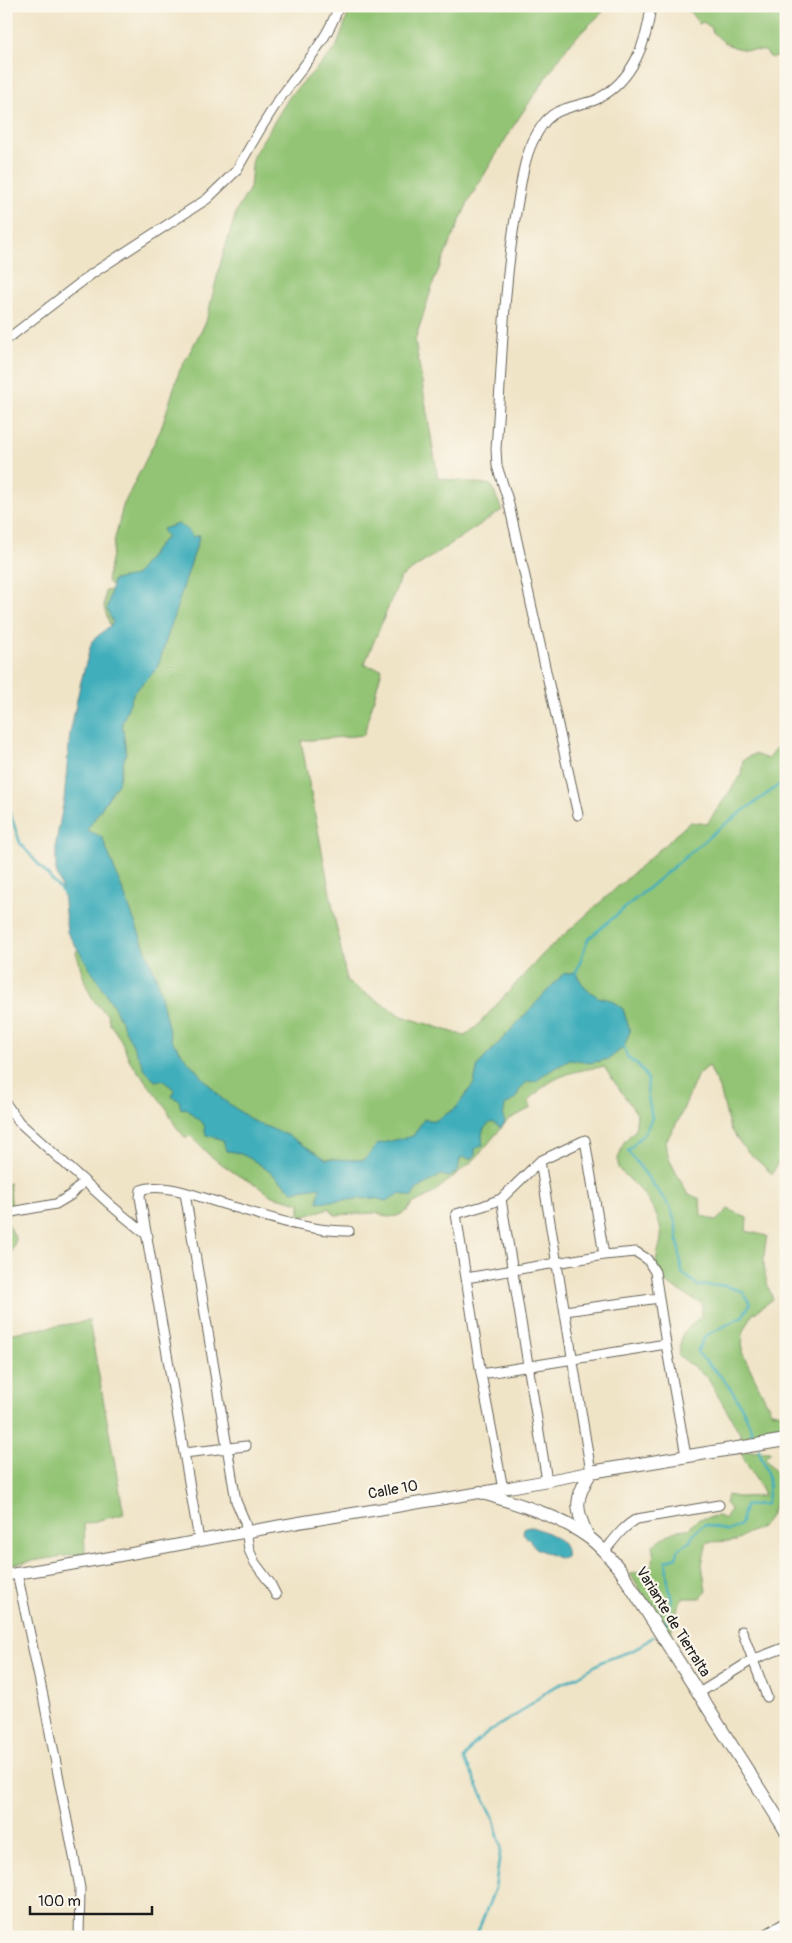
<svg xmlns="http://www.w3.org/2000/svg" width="792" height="1943" font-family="Pangolin,sans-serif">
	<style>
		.green { fill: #93c474; stroke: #587048 }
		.water { fill: #3faebb; stroke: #2e656c }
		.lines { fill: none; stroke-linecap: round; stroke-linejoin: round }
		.stream { stroke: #3faebb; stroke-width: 2.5 }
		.minor-casing { stroke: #666258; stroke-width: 11 }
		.tertiary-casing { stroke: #666258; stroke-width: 13 }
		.secondary-casing { stroke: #666258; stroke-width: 14 }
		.minor { stroke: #fff; stroke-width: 9 }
		.tertiary { stroke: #fff; stroke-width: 11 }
		.secondary { stroke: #fff; stroke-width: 12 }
		.labels { text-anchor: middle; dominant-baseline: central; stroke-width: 4.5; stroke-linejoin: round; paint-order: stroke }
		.street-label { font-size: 15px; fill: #1c1c1c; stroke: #fbf7ec }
	</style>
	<rect width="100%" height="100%" fill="#fbf7ec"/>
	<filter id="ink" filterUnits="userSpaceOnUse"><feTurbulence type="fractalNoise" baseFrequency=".02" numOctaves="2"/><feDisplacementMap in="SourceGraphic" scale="10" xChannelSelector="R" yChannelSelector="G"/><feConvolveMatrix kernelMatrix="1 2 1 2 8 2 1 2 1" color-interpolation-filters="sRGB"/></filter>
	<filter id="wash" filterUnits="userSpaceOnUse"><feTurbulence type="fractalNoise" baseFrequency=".0096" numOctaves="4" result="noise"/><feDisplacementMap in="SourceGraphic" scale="20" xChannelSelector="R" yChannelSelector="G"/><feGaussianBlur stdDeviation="1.12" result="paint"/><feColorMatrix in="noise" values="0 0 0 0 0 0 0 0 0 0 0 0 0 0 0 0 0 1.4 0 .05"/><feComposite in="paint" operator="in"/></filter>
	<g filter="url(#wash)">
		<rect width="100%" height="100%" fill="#f0e4c7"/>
		<path class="green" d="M351 6H609L569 44 514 125 469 200 435 278 415 340 438 478 491 485 502 510 401 577 364 665 382 669 364 735 301 741 347 982 402 1016 465 1036 476 1027 545 952 690 822 707 824 741 775 743 760 754 754 768 759 780 743 786 720V1153L783 1154 772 1174 745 1149 730 1129 721 1093 709 1066 698 1074 679 1119 665 1143 670 1161 687 1193 700 1199 701 1215 716 1221 728 1209 747 1218 746 1231 767 1236C762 1260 763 1276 773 1299L752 1315 743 1333 742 1352 771 1411 786 1414V1435L745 1442 707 1377 678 1355 683 1333 701 1316 702 1304C693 1299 664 1283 659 1277 650 1265 663 1245 661 1232 657 1205 638 1186 618 1169V1159L624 1142 635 1130 637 1114 604 1067C572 1070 549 1077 528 1102L531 1108 508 1120 475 1159 432 1194 412 1204 407 1211 397 1216 388 1217 377 1213 335 1215 329 1208 300 1218V1203L272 1196 257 1185 239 1176 209 1155 190 1135 186 1139 175 1125 167 1109 130 1061 121 1040 110 1024 107 1014C87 1000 83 974 76 952L86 939 68 827 101 639 110 626 104 607 105 591 114 590 107 581 115 538 123 506 161 429 179 372 206 322 221 261 237 210 250 188 253 156 290 96 336 48Z
			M686 6H786V58L781 56 771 58 765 51C742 50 729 50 712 31V28L703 22 699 24Z
			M9 1183 12 1210 6 1220 16 1239 11 1254 6 1287V1184Z
			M89 1321 124 1514 84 1524 85 1553 6 1565V1334Z
			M740 1451 771 1452 765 1458 777 1474 776 1479 786 1480V1488H780C775 1501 772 1523 757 1529 746 1535 747 1531 737 1541L707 1542 702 1564 706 1591 701 1598H682C675 1611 674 1624 669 1637L630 1574C650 1569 657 1568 652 1546 664 1537 673 1529 688 1529L698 1519 718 1516 726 1519 730 1509 725 1503 728 1495 737 1497 764 1496C758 1480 747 1467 740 1451Z"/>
		<path class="water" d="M178 524 188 530 193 537 200 535 157 669 134 692 122 723 126 752 118 783 87 830 102 837 157 979 171 1040 188 1061 221 1098 253 1121 289 1136 326 1159 364 1160 378 1144 413 1136 424 1119 435 1121 456 1108 474 1083 478 1065 563 974 575 972 585 988 598 997 611 1000 623 1009 630 1031 624 1047 609 1059 590 1063 570 1060 543 1075 537 1081 527 1082 520 1089 516 1098 505 1106 503 1117 505 1122 501 1128 492 1122C482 1127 481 1134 483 1145L475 1149V1156L470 1159 463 1157 460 1159 458 1171 449 1177 441 1175 416 1190 412 1197 400 1194 386 1201 374 1198 318 1202 320 1187 293 1191C275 1177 249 1151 226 1151L223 1140 206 1135 204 1125 186 1108 181 1109 179 1100 172 1097 175 1090 162 1080 155 1081 145 1070 113 1005 67 932 63 893 56 871V842L64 800 70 733 80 685 92 641 113 623 107 609 113 580 135 576 162 541 167 538 162 529Z
			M528 1526C542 1530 570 1539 566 1557L561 1559 537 1549 523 1533 524 1528Z"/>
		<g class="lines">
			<path class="stream" d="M6 801 20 843 64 894
				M576 973 588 939 717 830 786 780
				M623 1045 628 1058 641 1068 648 1080 647 1092 652 1118 645 1132 628 1151 670 1207 676 1225 682 1273 699 1286 721 1285 742 1291 750 1304 742 1317 705 1336 697 1352C704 1361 714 1368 721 1377 734 1391 751 1420 753 1439
				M665 1626 672 1600 668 1583 666 1561 676 1557 679 1548 689 1543 694 1533 705 1524 728 1531 740 1525 745 1506 766 1504C769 1494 770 1482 767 1472 765 1464 760 1458 759 1449
				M478 1937 477 1934 495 1888 501 1847 493 1816 464 1759 473 1745 491 1730 521 1712 550 1689 578 1676 603 1661 634 1650 653 1637"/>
		</g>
	</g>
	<g filter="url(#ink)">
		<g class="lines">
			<g class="minor-casing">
				<path id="minor" d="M6 340 93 273 207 199 236 171C252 144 267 115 286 90 307 61 327 40 339 6
					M578 815 508 500 497 466 496 449C502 369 503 287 517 207 521 185 523 162 533 141 547 112 556 111 585 103 590 102 595 101 599 98 633 80 647 42 651 6
					M6 1104 19 1122 114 1208 148 1236
					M540 1161 591 1472
					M185 1193 236 1501 245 1522 249 1550 255 1563 270 1583 276 1595
					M501 1199 547 1481
					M6 1213 56 1204 71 1195 84 1181
					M466 1278 604 1255 636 1252 647 1259 655 1272 666 1344 686 1456
					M565 1311 659 1298
					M481 1374 666 1344
					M184 1453 246 1446
					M503 1489 481 1374 456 1214 483 1206 501 1199 540 1161 585 1140 604 1255
					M199 1540 140 1197 141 1190C162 1181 202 1198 223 1204 262 1215 308 1232 349 1231
					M604 1552C614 1540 623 1526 637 1519L719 1505
					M17 1573 43 1696 80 1888 79 1937
					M742 1631 767 1697
					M699 1693 752 1660 786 1647
					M762 1937 786 1922"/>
			</g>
			<g class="tertiary-casing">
				<path id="tertiary" d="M6 1575C100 1561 192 1541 285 1525 387 1507 490 1493 591 1472"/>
			</g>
			<g class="secondary-casing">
				<path id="secondary" d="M480 1492C517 1504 556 1514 588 1537 601 1546 611 1559 621 1571L786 1831
					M588 1537C575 1509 574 1499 591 1472L786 1440"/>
			</g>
			<use href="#minor" class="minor"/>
			<use href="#tertiary" class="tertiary"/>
			<use href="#secondary" class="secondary"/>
		</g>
	</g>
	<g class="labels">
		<g class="street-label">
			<text transform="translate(393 1490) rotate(-10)">Calle 10</text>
			<text transform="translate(673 1622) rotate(58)">Variante de Tierralta</text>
		</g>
	</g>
	<rect width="792" height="1943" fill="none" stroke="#fbf7ec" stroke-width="25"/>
	<path d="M30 1906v8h122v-8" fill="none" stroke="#1c1c1c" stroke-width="2.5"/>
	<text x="38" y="1906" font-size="15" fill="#1c1c1c" stroke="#fbf7ec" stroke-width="4" paint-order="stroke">100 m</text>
</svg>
